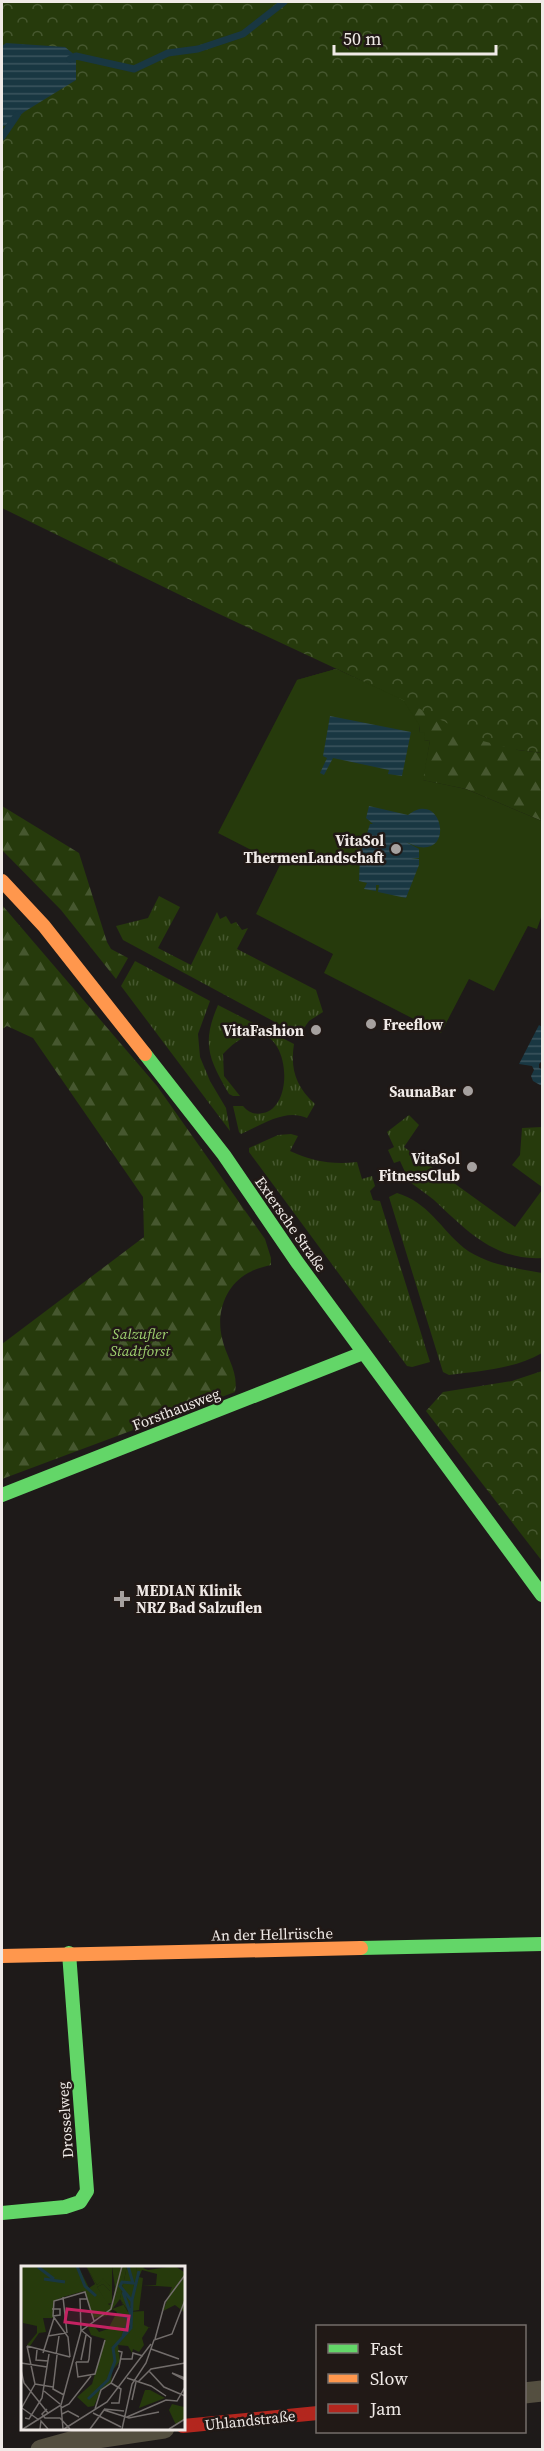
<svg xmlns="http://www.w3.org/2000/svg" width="544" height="2451" font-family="'Source Serif 4',serif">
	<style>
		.grass { fill: url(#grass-tufts) }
		.forest { fill: url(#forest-firs) }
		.park { fill: url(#park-crowns) }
		.pitch { fill: #263a0c }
		.water { fill: url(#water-rules) }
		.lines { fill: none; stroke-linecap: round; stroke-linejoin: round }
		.stream { stroke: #193742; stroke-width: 7 }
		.street { stroke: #544f40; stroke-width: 21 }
		.fast { stroke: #63d668; stroke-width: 14 }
		.slow { stroke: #ff974d; stroke-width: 14 }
		.jam { stroke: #b3261e; stroke-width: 14 }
		.poi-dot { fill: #a6a19f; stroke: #211916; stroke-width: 2 }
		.labels { text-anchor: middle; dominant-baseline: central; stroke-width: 5; stroke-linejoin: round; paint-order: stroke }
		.poi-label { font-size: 15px; font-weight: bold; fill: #f0eae7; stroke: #211916; text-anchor: end }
		.street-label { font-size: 15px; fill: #f0eae7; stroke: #211916 }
		.park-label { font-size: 15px; font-style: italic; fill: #9ed16f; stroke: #211916 }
		.inset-river { fill: none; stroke: #193742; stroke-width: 3 }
		.inset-road { fill: none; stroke: #726d6b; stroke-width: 1.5 }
		.view { fill: #c42262; fill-opacity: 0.15; stroke: #c42262; stroke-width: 3 }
		.inset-edge { fill: none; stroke: #f0eae7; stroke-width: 3 }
	</style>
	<defs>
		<pattern id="grass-tufts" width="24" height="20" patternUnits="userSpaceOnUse" patternTransform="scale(1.5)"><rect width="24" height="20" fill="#263a0c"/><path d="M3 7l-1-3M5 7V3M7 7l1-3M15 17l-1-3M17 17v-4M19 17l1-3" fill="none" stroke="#46572f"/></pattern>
		<pattern id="forest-firs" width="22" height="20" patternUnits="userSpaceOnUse" patternTransform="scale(1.5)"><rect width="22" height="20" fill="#263a0c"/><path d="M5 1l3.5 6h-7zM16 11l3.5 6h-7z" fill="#46572f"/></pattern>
		<pattern id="park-crowns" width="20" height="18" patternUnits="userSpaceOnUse" patternTransform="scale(1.5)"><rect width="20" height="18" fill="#263a0c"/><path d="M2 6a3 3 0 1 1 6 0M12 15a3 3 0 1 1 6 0" fill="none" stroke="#46572f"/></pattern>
		<pattern id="water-rules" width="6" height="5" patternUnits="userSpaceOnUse" patternTransform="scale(1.5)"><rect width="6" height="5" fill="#193742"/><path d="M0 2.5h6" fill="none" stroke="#3b545d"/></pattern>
	</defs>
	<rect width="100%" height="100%" fill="#1e1a19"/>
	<path class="grass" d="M159 896 180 907 158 948 191 965 217 912 220 919 226 916 231 924 236 922 242 930 248 928 237 949 316 990 323 1012 309 1021 299 1035 123 940 116 926 148 918Z
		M135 961 210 1001 198 1034 200 1057 210 1081 226 1108 230 1131 121 986Z
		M218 1005 294 1044C290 1069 296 1087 315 1104L307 1118C285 1108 262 1125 241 1134L239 1132 233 1106H243C249 1113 255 1115 263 1113 303 1106 285 988 223 1054L224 1076 240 1096H233L229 1094C209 1059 201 1044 218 1005Z
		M409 1115 419 1125 404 1147 515 1227 542 1190V1258C495 1261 466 1230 434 1200 423 1191 411 1183 400 1175L405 1172 400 1161 394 1163 388 1150 394 1147 387 1132Z
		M542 1127V1187L512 1165 520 1155 522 1128Z
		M291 1134 298 1136 290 1151C312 1161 332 1165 357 1162L362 1179 372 1176 375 1186 370 1191 373 1200 380 1201 430 1362 412 1367 407 1366 249 1152V1148L278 1135Z
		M397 1193C428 1202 441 1229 464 1248 487 1265 515 1268 542 1273V1353C514 1369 481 1371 449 1375L443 1372 389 1197Z"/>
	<path class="forest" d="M336 669 518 750 542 753V821L466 789 422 780 430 741 423 740 419 732 420 726 297 680Z
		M2 806 79 853 107 942 111 949 128 958 116 979 61 910 2 850Z
		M2 905 157 1086 265 1239 271 1258V1265C263 1267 255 1269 248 1273 225 1286 216 1313 222 1338 226 1357 239 1372 235 1392L2 1479V1344L144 1237 143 1197 33 1038 7 1026 2 1029Z"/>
	<path class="park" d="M2 2H542V753L518 750 479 740 403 700 217 613 2 508Z
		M542 1371V1561L426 1411 443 1392 512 1381Z"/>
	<path class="pitch" d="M336 669 403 700 420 726 419 732 425 733 424 740 430 741 423 780 466 789 542 821V915L537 929 528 926 494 991 469 979 441 1033 324 973 333 954 256 914 280 865 218 833 297 680Z"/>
	<path class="water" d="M6 43 65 47 76 56V80L24 112 13 122 2 127V46Z
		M330 716 411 732 402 776 388 774 389 770 333 758 324 775 320 773 327 758 323 756Z
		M369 806 408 815C441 789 455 853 419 847 414 846 409 843 406 842L419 849V858H411L419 859V865L406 898 378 892 379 885H376V891L364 889 367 883 359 881 360 855 370 824H373L366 818Z
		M539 1025 542 1027V1061L539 1064V1068L542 1069V1085H540L533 1081 531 1076 534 1070 532 1066 519 1064Z"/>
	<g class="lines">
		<path class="stream" d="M70 59 76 56 134 69 168 53 198 49 243 34 284 2
			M2 137 17 115"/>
		<path class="street" d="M524 2393 542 2391
			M41 2450 70 2442 164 2428"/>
		<path class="fast" d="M145 1054 224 1155 297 1262 542 1595
			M2 1495 363 1353
			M361 1948 542 1944
			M2 2213 65 2207 80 2202 87 2191 69 1953"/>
		<path class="slow" d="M2 881 44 926 145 1054
			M2 1956 361 1948"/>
		<path class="jam" d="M183 2426 318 2413"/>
	</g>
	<g class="poi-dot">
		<circle cx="396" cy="849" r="6"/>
		<circle cx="371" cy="1024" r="6"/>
		<circle cx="316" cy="1030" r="6"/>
		<circle cx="468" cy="1091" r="6"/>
		<circle cx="472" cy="1167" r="6"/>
		<path d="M119 1590h6v6h6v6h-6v6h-6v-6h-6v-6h6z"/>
	</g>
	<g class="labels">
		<g class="poi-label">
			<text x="384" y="840">VitaSol<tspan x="384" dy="17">ThermenLandschaft</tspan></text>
			<text x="383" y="1024" text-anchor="start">Freeflow</text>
			<text x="304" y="1030">VitaFashion</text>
			<text x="456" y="1091">SaunaBar</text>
			<text x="460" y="1158">VitaSol<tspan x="460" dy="17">FitnessClub</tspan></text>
			<text x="136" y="1590" text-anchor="start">MEDIAN Klinik<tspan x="136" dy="17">NRZ Bad Salzuflen</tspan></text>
		</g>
		<g class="street-label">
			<text transform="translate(291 1224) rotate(55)">Extersche Straße</text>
			<text transform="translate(176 1409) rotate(-21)">Forsthausweg</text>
			<text transform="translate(272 1934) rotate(-1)">An der Hellrüsche</text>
			<text transform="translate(65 2120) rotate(-94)">Drosselweg</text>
			<text transform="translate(250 2420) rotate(-6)">Uhlandstraße</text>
		</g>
		<g class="park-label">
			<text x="140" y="1333">Salzufler<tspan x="140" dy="17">Stadtforst</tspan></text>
		</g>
	</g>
	<g transform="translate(21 2266)">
		<rect width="164" height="164" fill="#1e1a19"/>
		<path d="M65 0H91V37L86 38 76 21 82 18 89 25V20L82 13 76 19ZM106 0H116L114 25 118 11 122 12 118 44 111 45V36L108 46 99 33ZM124 124H129L144 132 118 142ZM151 138 163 141V153L155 159 148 144Z" fill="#263a0c"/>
		<path d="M0 0H57L68 22 74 18 65 0 76 19 82 12 89 20V25L82 18 76 21 88 39 92 37 94 21 91 0H106L99 33 86 50 72 52 63 25 42 31 33 35 32 52H22L25 66 18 67 9 80 6 79 16 67V60L2 57ZM116 0H125L122 2 127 4 154 0 163 6V46L154 39 142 45 151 21 121 19H135L136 8 121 4 112 25Z" fill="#263a0c"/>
		<path d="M99 33 107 46 123 45V59L131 63 128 61 121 72 123 79 118 86 112 83 111 87 107 80 97 79 99 95 91 105 90 117 80 124 73 140 67 141 56 131 71 118 84 73 70 69 67 61 71 57 78 66 87 63 96 46 91 43 102 39Z" fill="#263a0c"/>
		<path class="inset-river" d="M56 0 64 20 75 30M17 1 33 13M23 13 44 16M102 26 110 49 102 70M111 34 118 5M96 48 106 51 108 59M67 133 87 114 94 95 92 82 110 62 111 35 99 20 101 16 112 17 107 0"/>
		<path class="inset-road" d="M42 31 46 67M31 43H39V49L32 50M60 65 59 33H66M27 70 45 67M134 73 144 36 164 9M6 80 49 91M130 83 158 93M16 84 15 94 27 95M22 87 33 52M35 89 38 70M36 89 32 123 43 129M49 91 47 71 32 50 33 35 64 26 73 55M100 93H111L112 87 122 90M60 94 65 69M55 96 57 111 74 108 84 74M55 96H67L68 93 70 72 60 64M0 97 26 101M0 104 3 117 27 147M128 105 143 121 164 130M106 112 130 120 145 130M164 112 151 107 164 114M117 116 130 103 164 97M90 117 100 123 98 137H90M14 118 32 121M23 125 39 138M111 134 115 116M40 140 42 163M1 142 18 154M40 142 48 138 70 110M0 143 14 118 6 80M26 143 21 148 24 152H39L49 163M74 143 80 124 90 117 98 101 101 86 97 85M83 143 103 145M72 147 100 161M41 148 47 145 58 151M106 151 145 134 156 135 164 121M4 152 8 153 21 132 28 88M2 163 40 139 60 65 90 43 101 0M19 163 20 155 27 163M43 163 86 136 130 78M69 163 83 144 108 152 138 146M101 163 111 118 125 97 133 74 151 68 164 34M148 163 164 153"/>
		<path class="view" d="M46 43 108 50 106 64 44 56Z"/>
		<rect width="164" height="164" class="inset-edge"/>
	</g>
	<rect width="544" height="2451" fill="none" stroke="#f0eae7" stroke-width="6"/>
	<rect x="316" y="2325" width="210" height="108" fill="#211916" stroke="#746d6a" stroke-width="1.5"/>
	<rect x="328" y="2344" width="30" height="9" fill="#63d668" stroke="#746d6a" stroke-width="1.5"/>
	<text x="370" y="2355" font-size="18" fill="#f0eae7">Fast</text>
	<rect x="328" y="2374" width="30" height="9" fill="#ff974d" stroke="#746d6a" stroke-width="1.5"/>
	<text x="370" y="2385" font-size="18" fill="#f0eae7">Slow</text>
	<rect x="328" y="2404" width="30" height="9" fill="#b3261e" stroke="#746d6a" stroke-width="1.5"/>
	<text x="370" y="2415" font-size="18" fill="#f0eae7">Jam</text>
	<path d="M334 45v9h162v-9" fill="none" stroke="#f0eae7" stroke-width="3"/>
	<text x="343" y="45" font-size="18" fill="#f0eae7" stroke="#211916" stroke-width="4.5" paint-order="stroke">50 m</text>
</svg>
